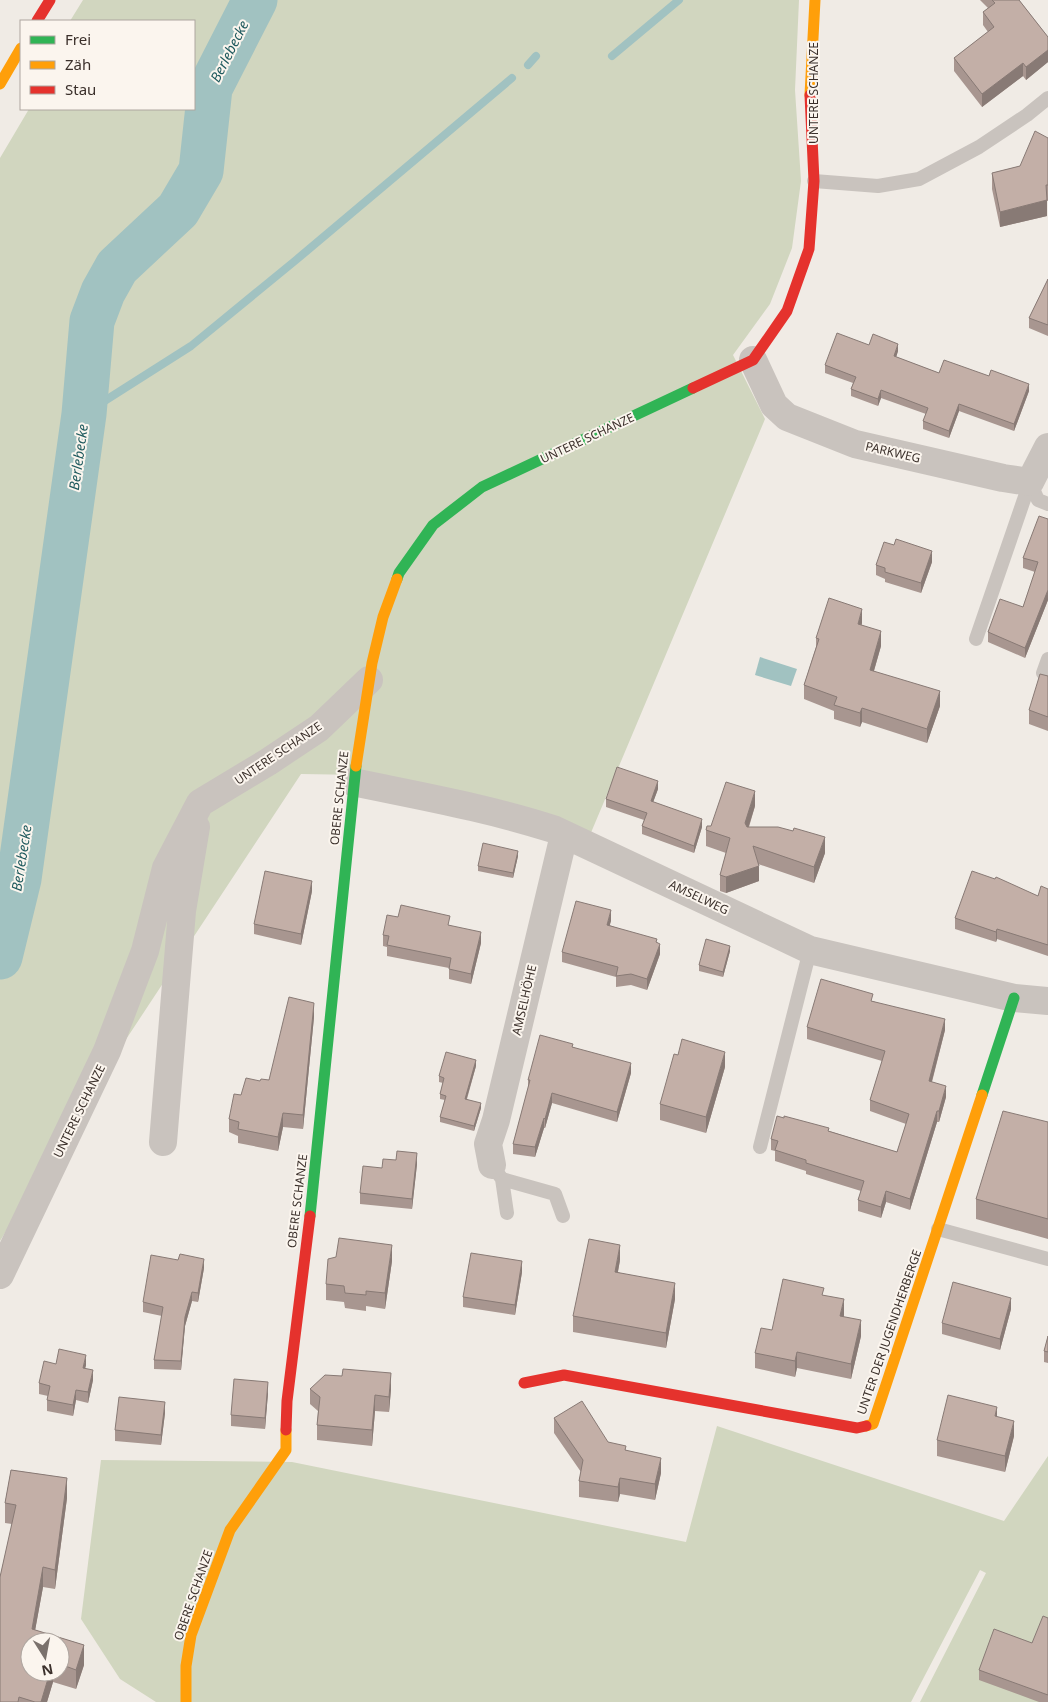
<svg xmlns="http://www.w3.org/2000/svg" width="1048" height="1702" font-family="'Noto Sans',sans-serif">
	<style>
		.green { fill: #d1d6bf }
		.water { fill: #a1c2c1 }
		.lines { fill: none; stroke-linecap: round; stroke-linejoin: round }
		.stream { stroke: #a1c2c1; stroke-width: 8 }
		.river { stroke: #a1c2c1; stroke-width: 45 }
		.lane { stroke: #c9c3be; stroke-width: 14 }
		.street { stroke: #c9c3be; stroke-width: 28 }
		.fast { stroke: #30b455; stroke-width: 11 }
		.slow { stroke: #ff9f0a; stroke-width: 11 }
		.jam { stroke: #e5322d; stroke-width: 11 }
		.wall { fill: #a89690; fill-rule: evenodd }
		.shaded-wall { fill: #887a75 }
		.building { fill: #c3afa7; stroke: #887a75 }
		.labels { text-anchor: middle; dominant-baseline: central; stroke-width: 4; stroke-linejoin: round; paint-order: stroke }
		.street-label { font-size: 12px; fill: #3b302b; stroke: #fbf5ee }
		.water-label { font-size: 14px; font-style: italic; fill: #1f5a5e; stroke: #fbf5ee }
	</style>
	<rect width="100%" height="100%" fill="#f0ebe5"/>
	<path class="green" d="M83 0H799L795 90 801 181 792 248 770 304 733 355 765 419 590 835 362 775 301 774 86 1100 0 1241V158L29 109H194V21H70Z
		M717 1426 1004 1521 1048 1456V1702H920L986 1573 980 1570 911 1702H156L120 1679 81 1619 101 1460 292 1462 686 1542Z"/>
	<path class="water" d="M760 657 797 669 791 686 755 675Z"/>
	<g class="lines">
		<path class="stream" d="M612 56 679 0
			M528 65 536 56
			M84 414 191 346 296 260 512 78"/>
		<path class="river" d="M0 957 19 879 84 414 92 321 103 292 117 267 178 210 201 171 210 88 255 0"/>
		<path class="lane" d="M814 181 878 186 919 179 979 147 1027 115 1048 98
			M1030 482 1038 500 1048 504
			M976 639 1030 482
			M1043 673 1048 659
			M760 1147 810 950
			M492 1165 502 1179 555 1194 563 1216
			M502 1179 507 1213
			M938 1229 1048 1259"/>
		<path class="street" d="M753 360 774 405 787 417 855 444 1003 478 1030 482 1048 447
			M353 782C420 796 488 808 553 829L810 950 1014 998 1048 1001
			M163 1142 182 911 196 827
			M492 1165 488 1144 496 1120 564 835
			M0 1275 107 1051 145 951 166 868 200 803 268 762 319 728 369 680"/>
		<path class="fast" d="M397 579 399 573 433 525 482 487 693 388
			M982 1095 1014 998
			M310 1216 356 766"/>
		<path class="slow" d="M0 84 21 48
			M810 95 815 0
			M356 766 372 663 383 617 397 579
			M866 1426 873 1424 982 1095
			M186 1702V1666L191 1635 230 1530 286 1450V1430"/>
		<path class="jam" d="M37 21 50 0
			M693 388 753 360 787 311 809 249 814 181 810 95
			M524 1383 564 1375 857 1428 866 1426
			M286 1430 287 1401 310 1216"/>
	</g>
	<path class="wall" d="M980 0H1019L1048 37V62L1026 80 1023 76 982 107 954 71V58L988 32 983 25V12L988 8Z
		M1048 138V201H1047V216L1000 227 992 189V173L1020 166Z
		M1048 279V336L1029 328V318Z
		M869 345 898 351 896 357 939 373 1029 391 1014 431 959 411 949 438 923 429V421L926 414 881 398 878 406 851 396V389L853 383 825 373V365Z
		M1048 519V600L1025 658 988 642V632L1023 607 1035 572 1023 568V558Z
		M894 545 932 562 921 593 885 582V579L876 575V565Z
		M862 623 861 626 881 646 874 671 940 706 927 743 862 722 860 727 834 719V711L804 699V685L816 647V638Z
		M1048 676V731L1029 724V710Z
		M658 789 653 802 702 827 694 853 642 834V826L644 820 606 807V799Z
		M755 806 749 827 825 853 814 883 758 864 759 881 726 893 720 891V875L726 853 706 846V830L711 826Z
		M518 856 513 878 478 871V866Z
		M1048 889V956L997 939 996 942 955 929V918L1038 896Z
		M312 891 301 945 254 934V924Z
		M611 921 609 925 657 942 660 954 647 990 631 985 616 987V977L562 962V952Z
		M450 925 481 943 471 984 449 979V968L387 956V947L383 946V935Z
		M730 951 723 977 699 971V965Z
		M873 1001 945 1030 932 1082 946 1097 939 1122H937L910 1210 886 1202 881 1218 858 1211V1200L861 1191 806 1174V1171L775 1161V1151L771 1150V1139L829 1131 897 1152 906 1124 870 1111V1100L882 1061 807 1039V1027Z
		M314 1017 303 1129 283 1127 278 1151 238 1143V1136L229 1132V1119L241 1095 260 1081 269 1080Z
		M573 1047 631 1073 617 1122 552 1103 545 1128H544L535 1157 513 1154V1144L528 1089V1080Z
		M476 1066 467 1099 481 1108 474 1131 440 1122V1117L445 1100 440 1099V1094L443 1083 439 1082V1076Z
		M725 1067 706 1133 660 1120V1104Z
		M1048 1122V1239L976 1219V1199Z
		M396 1160 417 1164 412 1209 360 1204V1193L382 1168Z
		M620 1260 618 1272 675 1299 666 1348 573 1332V1316Z
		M392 1261 385 1309 366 1306V1311L345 1308 344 1302 326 1300V1284Z
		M204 1268 198 1302 192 1301 185 1326 181 1370 154 1369V1360L162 1316 143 1312V1302Z
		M522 1272 515 1315 463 1307V1297Z
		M824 1295 844 1315V1317L861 1336 851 1379 797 1368 795 1377 755 1368V1353L772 1330Z
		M1011 1309 1000 1350 942 1334V1323Z
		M1048 1336V1363L1044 1362V1351Z
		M56 1364 86 1365 85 1368 93 1380 88 1403 76 1400 73 1416 47 1411V1400L48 1396 39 1394V1383Z
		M310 1389H391L389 1412 375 1411 372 1446 317 1440V1425L318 1411 310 1404Z
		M268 1393 265 1429 231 1426V1415Z
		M165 1413 161 1445 115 1441V1430Z
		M554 1418 626 1450 661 1473 655 1500 620 1494 618 1502 579 1497V1481L581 1472 554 1433Z
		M1014 1436 1005 1472 937 1456V1440Z
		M11 1470 67 1478V1498L55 1589 43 1587 35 1630 84 1645V1665L76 1689 53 1682 47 1702H0V1577L12 1524 5 1523V1503ZM30 1642H60V1672H30Z
		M1048 1618V1702H1039L979 1680V1670L1032 1643Z"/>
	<path class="shaded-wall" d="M1048 50V62L1026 80V67Z
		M1023 63V76L982 107V94Z
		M1047 200V216L1000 227V212Z
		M898 344V351L894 364V356Z
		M1029 384V391L1014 431V424Z
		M881 390V398L878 406V399Z
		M959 404V411L949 438V431Z
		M932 551V562L921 593V583Z
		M1048 590V600L1025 658V648Z
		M862 609V623L858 639V624Z
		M881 631V646L870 684V670Z
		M940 691V706L927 743V729Z
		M862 708V722L860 727V713Z
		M658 781V789L651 808V801Z
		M755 791V806L745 838V823Z
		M702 819V827L694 853V846Z
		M825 837V853L814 883V867Z
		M518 851V856L513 878V873Z
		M759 866V881L726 893V877Z
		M312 881V891L301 945V934Z
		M611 910V921L607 935V925Z
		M997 929V939L996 942V932Z
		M481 932V943L471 984V974Z
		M660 944V954L647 990V979Z
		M730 946V951L723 977V972Z
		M314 1003V1017L303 1129V1115Z
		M945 1019V1030L929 1092V1081Z
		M725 1052V1067L706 1133V1117Z
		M476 1060V1066L465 1104V1099Z
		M631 1063V1073L617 1122V1112Z
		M946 1086V1097L939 1122V1111Z
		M552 1093V1103L545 1128V1119Z
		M481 1103V1108L474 1131V1126Z
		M937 1111V1122L910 1210V1199Z
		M283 1113V1127L278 1151V1137Z
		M544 1118V1128L535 1157V1147Z
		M417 1153V1164L412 1209V1199Z
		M886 1191V1202L881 1218V1207Z
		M392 1245V1261L385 1309V1293Z
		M620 1245V1260L615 1287V1272Z
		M204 1259V1268L198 1302V1293Z
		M522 1261V1272L515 1315V1305Z
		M675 1283V1299L666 1348V1333Z
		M192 1292V1301L185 1326 181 1370V1361L185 1317Z
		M1011 1298V1309L1000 1350V1339Z
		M844 1299V1315L840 1332V1316Z
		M861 1320V1336L851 1379V1364Z
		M797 1352V1368L795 1377V1361Z
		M86 1355V1365L83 1378V1368Z
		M93 1370V1380L88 1403V1392Z
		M391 1373V1389L389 1412V1397Z
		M268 1382V1393L265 1429V1418Z
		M76 1390V1400L73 1416V1405Z
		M375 1395V1411L372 1446V1430Z
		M165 1402V1413L161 1445V1435Z
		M997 1407V1422L995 1416Z
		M1014 1421V1436L1005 1472V1456Z
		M661 1458V1473L655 1500V1484Z
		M67 1478V1498L55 1589V1570Z
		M620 1478V1494L618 1502V1487Z
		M43 1567V1587L33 1642 32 1629Z
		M84 1645V1665L76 1689V1670Z
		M50 1672H53V1682L47 1702H41Z"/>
	<path class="building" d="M992 0H1019L1048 37V50L1026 67 1023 63 982 94 954 58 994 27 983 12 995 3Z
		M1035 131 1048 138V185H1046L1047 200 1000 212 992 173 1020 166Z
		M1048 279V325L1029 318Z
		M837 333 869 345 873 334 898 344 894 356 939 373 944 360 989 376 991 370 1029 384 1014 424 959 404 949 431 923 421 928 408 881 390 878 399 851 389 856 377 825 365Z
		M1039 516 1048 519V590L1025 648 988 632 1000 599 1023 607 1038 562 1023 558Z
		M896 539 932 551 921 583 885 572V568L876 565 884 542 894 545Z
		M829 598 862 609 858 624 881 631 870 670 940 691 927 729 862 708 860 713 834 705 837 697 804 685 819 639 816 638Z
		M1040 674 1048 676V717L1029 710Z
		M617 767 658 781 651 801 702 819 694 846 642 826 647 813 606 799Z
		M726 782 755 791 745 823 747 827H778L793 831 794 828 825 837 814 867 753 846 759 866 726 877 720 875 730 838 706 830 707 826H711Z
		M483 843 518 851 513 873 478 866Z
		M265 871 312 881 301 934 254 924Z
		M972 871 995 879 996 877 1038 896 1041 886 1048 889V945L997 929 996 932 955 918Z
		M576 901 611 910 607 925 657 939 656 942 660 944 647 979 631 974 616 976 618 967 562 952Z
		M401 905 450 916 448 925 481 932 471 974 449 969 451 958 387 945 389 936 383 935 387 915 398 917Z
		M706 939 730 946 723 972 699 965Z
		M821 979 873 994 871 1001 945 1019 929 1081 946 1086 939 1111H937L910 1199 886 1191 881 1207 858 1200 864 1181 806 1163V1160L775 1150 778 1141 771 1139 777 1116 784 1118V1116L829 1128 828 1131 897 1152 909 1114 870 1100 885 1051 807 1027Z
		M289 997 314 1003 303 1115 283 1113 278 1137 238 1129 239 1122 229 1119 234 1094 241 1095 246 1078 260 1081 261 1079 269 1080Z
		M540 1035 573 1044 572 1047 631 1063 617 1112 552 1093 545 1119 544 1118 535 1147 513 1144 530 1080H528Z
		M682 1039 725 1052 706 1117 660 1104 674 1054 678 1055Z
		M446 1052 476 1060 465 1099 481 1103 474 1126 440 1117 446 1096 440 1094 444 1078 439 1076Z
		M1003 1111 1048 1122V1219L976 1199Z
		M397 1151 417 1153 412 1199 360 1193 363 1166 382 1168 383 1159 396 1160Z
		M339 1238 392 1245 385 1293 366 1291V1295L345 1293 344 1286 326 1284 328 1259 336 1257Z
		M589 1239 620 1245 615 1272 675 1283 666 1333 573 1316Z
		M471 1253 522 1261 515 1305 463 1297Z
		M180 1254 204 1259 198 1293 192 1292 185 1317 181 1361 154 1360 163 1307 143 1302 151 1255 178 1260Z
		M783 1279 824 1288 822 1295 844 1299 840 1316 861 1320 851 1364 797 1352 795 1361 755 1353 761 1328 772 1330Z
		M953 1282 1011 1298 1000 1339 942 1323Z
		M1048 1336V1352L1044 1351Z
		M59 1349 86 1355 83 1368 93 1370 88 1392 76 1390 73 1405 47 1400 50 1386 39 1383 44 1361 56 1364Z
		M343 1369 391 1373 389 1397 375 1395 372 1430 317 1425 320 1397 310 1389 325 1375 342 1376Z
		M234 1379 268 1382 265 1418 231 1415Z
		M948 1395 997 1407 995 1416 1014 1421 1005 1456 937 1440Z
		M119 1397 165 1402 161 1435 115 1430Z
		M582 1401 608 1442 626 1446 625 1450 661 1458 655 1484 620 1478 618 1487 579 1481 583 1460 554 1418Z
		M11 1470 67 1478 55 1570 43 1567 32 1629 84 1645 76 1670 60 1664V1642H30V1672H50L41 1702H35L19 1697 18 1702H0V1577L16 1505 5 1503Z
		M1043 1616 1048 1618V1695L979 1670 994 1629 1032 1643Z"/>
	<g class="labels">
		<g class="street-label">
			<text transform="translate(813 93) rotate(-90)">UNTERE SCHANZE</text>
			<text transform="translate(587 438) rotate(-25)">UNTERE SCHANZE</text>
			<text transform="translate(893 452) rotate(13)">PARKWEG</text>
			<text transform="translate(278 753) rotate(-34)">UNTERE SCHANZE</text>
			<text transform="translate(339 798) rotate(-84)">OBERE SCHANZE</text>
			<text transform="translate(699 897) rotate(25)">AMSELWEG</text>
			<text transform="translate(524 1000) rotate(-77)">AMSELHÖHE</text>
			<text transform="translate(79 1111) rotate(-64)">UNTERE SCHANZE</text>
			<text transform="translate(297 1201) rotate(-83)">OBERE SCHANZE</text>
			<text transform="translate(889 1332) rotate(-71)">UNTER DER JUGENDHERBERGE</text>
			<text transform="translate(193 1595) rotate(-71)">OBERE SCHANZE</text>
		</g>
		<g class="water-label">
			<text transform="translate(229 51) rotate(-63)">Berlebecke</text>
			<text transform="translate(78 457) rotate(-82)">Berlebecke</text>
			<text transform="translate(21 858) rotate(-81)">Berlebecke</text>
		</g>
	</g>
	<rect x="20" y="20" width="175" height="90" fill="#fbf5ee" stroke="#aea6a0"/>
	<rect x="30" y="36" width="25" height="8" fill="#30b455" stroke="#aea6a0"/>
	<text x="65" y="45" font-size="15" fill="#3b302b">Frei</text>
	<rect x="30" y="61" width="25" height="8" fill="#ff9f0a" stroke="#aea6a0"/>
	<text x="65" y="70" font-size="15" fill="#3b302b">Zäh</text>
	<rect x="30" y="86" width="25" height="8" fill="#e5322d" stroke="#aea6a0"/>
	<text x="65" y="95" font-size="15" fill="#3b302b">Stau</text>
	<g transform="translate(45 1657) rotate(169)"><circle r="24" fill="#fbf5ee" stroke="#aea6a0"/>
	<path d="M0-4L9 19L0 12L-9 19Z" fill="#7a716c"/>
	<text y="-8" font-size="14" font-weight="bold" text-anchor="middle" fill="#3b302b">N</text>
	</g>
</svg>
